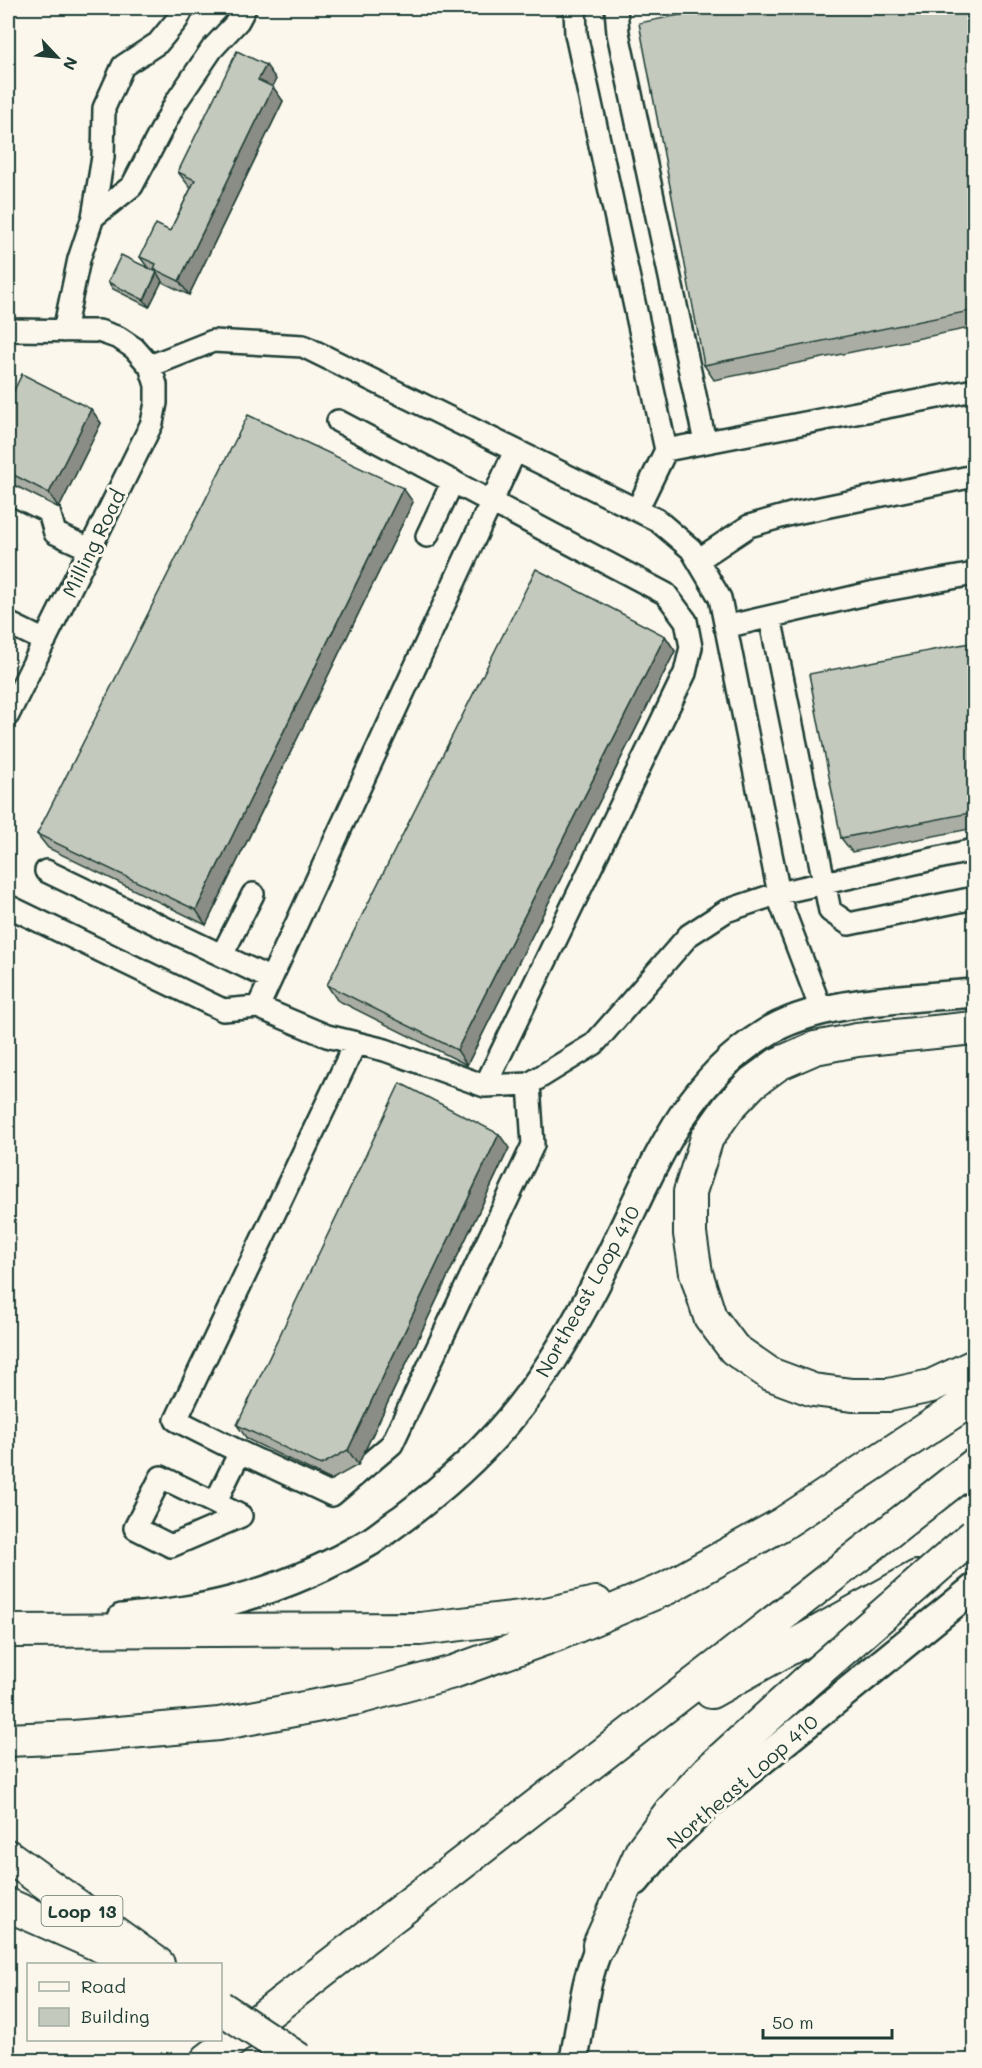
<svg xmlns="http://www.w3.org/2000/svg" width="982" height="2068" font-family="Mali,sans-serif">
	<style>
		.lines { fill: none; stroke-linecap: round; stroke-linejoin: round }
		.minor-casing { stroke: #1f3d34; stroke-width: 26 }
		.major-casing { stroke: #1f3d34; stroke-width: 32 }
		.highway-casing { stroke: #1f3d34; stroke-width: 36 }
		.minor { stroke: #fbf7ec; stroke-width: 21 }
		.major { stroke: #fbf7ec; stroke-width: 27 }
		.highway { stroke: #fbf7ec; stroke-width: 32 }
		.highway-bridge-casing { stroke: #1f3d34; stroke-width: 36; stroke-linecap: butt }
		.highway-bridge { stroke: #fbf7ec; stroke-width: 32 }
		.wall { fill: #a9ada3; stroke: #1f3d34; stroke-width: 1.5 }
		.shaded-wall { fill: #898d85; stroke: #1f3d34; stroke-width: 1.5 }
		.building { fill: #c4c9be; stroke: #1f3d34; stroke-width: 1.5 }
		.labels { text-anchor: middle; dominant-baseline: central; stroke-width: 6; stroke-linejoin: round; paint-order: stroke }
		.shield { fill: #fbf7ec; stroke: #61756b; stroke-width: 1.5 }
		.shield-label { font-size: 18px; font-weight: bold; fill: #1f3d34 }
		.street-label { font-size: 20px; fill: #1f3d34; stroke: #fbf7ec }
	</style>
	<rect width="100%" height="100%" fill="#fbf7ec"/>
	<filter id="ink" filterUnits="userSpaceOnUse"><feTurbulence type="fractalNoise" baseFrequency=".0167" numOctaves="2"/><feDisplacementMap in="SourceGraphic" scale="12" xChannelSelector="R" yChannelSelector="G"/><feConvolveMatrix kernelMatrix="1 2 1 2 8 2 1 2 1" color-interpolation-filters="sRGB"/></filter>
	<g filter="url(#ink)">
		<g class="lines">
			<g class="minor-casing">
				<path id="minor" d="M575 8 576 34 666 450 637 510
					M616 8 618 33 705 442
					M93 217 132 186 176 102 212 49 238 21 245 8
					M8 330 99 331 119 338 134 348 150 366 156 385V403L152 423 8 715
					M64 331 79 259 93 217 103 157 104 108 123 66 158 43 177 20 183 8
					M150 366 213 341 303 346 657 520 691 549 720 598 781 904 822 1012
					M338 421 666 594 686 621 691 647 685 673 485 1086
					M666 450 974 390
					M515 451 258 1007 327 1036 385 1050 485 1086 529 1084 594 1044 689 935 726 911 779 893 974 850
					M10 493 49 512 55 533 90 549
					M427 536 453 481
					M698 560 749 526 791 514 974 476
					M770 617 830 911 849 924 974 898
					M8 623 45 641
					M725 627 875 592 974 574
					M46 871 271 979
					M8 906 223 1010 258 1007
					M222 955 253 894
					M355 1044 176 1420 240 1452 332 1495 392 1444 533 1145 529 1084
					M215 1503 241 1516 171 1546 135 1528 161 1477 215 1503 240 1452"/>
			</g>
			<g class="major-casing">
				<path id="major" d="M122 1618C159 1614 198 1610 234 1600 281 1587 328 1567 370 1542 381 1535 391 1526 402 1519 446 1486 488 1448 521 1405 555 1362 582 1313 606 1264 650 1178 678 1088 764 1034 818 999 912 999 974 993
					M636 1881 664 1847 711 1802 974 1588
					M574 2060C582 2016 585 1967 609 1927"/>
			</g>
			<g class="highway-casing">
				<path id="highway" d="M974 1028 857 1040 815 1048 778 1064 752 1083 729 1107 707 1138 690 1192V1234L696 1273 710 1317 734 1349 770 1374 813 1390 852 1395H889L931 1386 974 1366
					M8 1631 420 1629 546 1614 596 1603
					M711 1692 917 1577
					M8 1740 74 1737 219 1724 358 1698 453 1672 558 1634 667 1588 782 1524 974 1398
					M8 1856 158 1964
					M8 1905 117 1953
					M599 1945 642 1850 671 1811 709 1770 805 1683
					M207 2060 733 1654 974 1465"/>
			</g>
			<use href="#minor" class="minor"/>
			<use href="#major" class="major"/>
			<use href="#highway" class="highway"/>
			<g class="highway-bridge-casing">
				<path id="highway-bridge" d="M805 1683 974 1535
					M220 2007 300 2060"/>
			</g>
			<use href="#highway-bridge" class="highway-bridge"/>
		</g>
		<path class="wall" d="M975 8V327L714 380 704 365Z
			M276 79 272 86 283 101 189 295 164 283 162 281 149 307 113 289 108 282 148 268 140 257 170 231 191 188 189 186 178 172Z
			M8 403 91 409 101 423 59 508 8 482Z
			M413 502 206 925 48 848 37 834Z
			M665 636 675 651 467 1065 337 1000 327 985Z
			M975 642V828L852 852 841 838Z
			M509 1148 358 1465 331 1480 247 1439 237 1425Z"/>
		<path class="shaded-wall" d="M266 65 276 79 269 94 258 80Z
			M273 87 283 101 189 295 179 281Z
			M157 273 162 281 149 307 144 300Z
			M91 409 101 423 59 508 49 493Z
			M403 488 413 502 206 925 196 910Z
			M665 636 675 651 467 1065 457 1050Z
			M499 1134 509 1148 358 1465 348 1450Z"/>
		<path class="building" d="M715 8H975V310L704 365 639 23Z
			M237 51 266 65 258 80 273 87 179 281 154 269 156 264 140 257 156 224 170 231 195 180 178 172Z
			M121 255 157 272 144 300 108 282Z
			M22 374 91 409 49 493 8 472V403Z
			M248 415 403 488 196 910 37 834Z
			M536 569 665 636 457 1050 327 985Z
			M975 642V812L841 838 809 674Z
			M400 1083 499 1134 348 1450 321 1465 237 1425Z"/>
	</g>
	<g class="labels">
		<rect class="shield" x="41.5" y="1896" width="81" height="30" rx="4.5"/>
		<g class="shield-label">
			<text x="82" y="1911">Loop 13</text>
		</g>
		<g class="street-label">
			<text transform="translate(93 543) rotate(-64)">Milling Road</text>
			<text transform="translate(587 1291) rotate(-61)">Northeast Loop 410</text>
			<text transform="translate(742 1781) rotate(-41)">Northeast Loop 410</text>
		</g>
	</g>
	<rect width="982" height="2068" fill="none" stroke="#fbf7ec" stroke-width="30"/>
	<rect x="15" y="15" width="952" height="2038" fill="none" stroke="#1f3d34" stroke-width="2" filter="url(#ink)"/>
	<rect x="27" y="1963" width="195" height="78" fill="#fbf7ec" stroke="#a3ada2" stroke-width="1.5"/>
	<rect x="39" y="1982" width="30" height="9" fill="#fbf7ec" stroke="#a3ada2" stroke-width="1.5"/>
	<text x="81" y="1993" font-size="18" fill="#1f3d34">Road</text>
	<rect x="39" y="2008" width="30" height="18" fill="#c4c9be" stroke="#a3ada2" stroke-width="1.5"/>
	<text x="81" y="2023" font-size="18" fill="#1f3d34">Building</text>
	<g transform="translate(57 57) rotate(116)" stroke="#fbf7ec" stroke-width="4.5" paint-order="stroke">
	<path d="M0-4.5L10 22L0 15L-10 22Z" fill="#1f3d34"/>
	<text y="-9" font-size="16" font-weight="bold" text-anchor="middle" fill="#1f3d34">N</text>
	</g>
	<path d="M763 2029v9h129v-9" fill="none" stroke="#1f3d34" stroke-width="3"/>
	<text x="772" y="2029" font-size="18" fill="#1f3d34" stroke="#fbf7ec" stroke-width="4.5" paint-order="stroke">50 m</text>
</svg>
